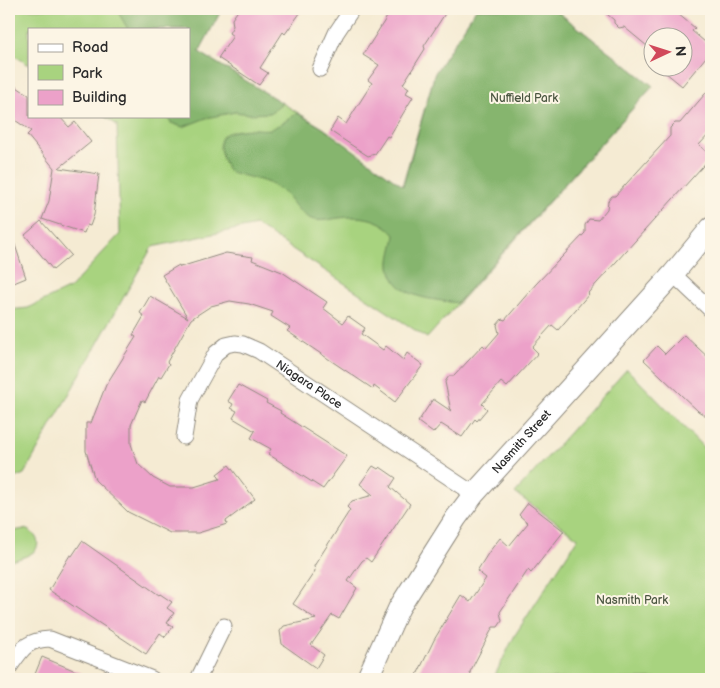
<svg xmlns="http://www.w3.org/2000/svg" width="720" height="688" font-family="'Balsamiq Sans',sans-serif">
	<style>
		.green { fill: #a8d37f; stroke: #6a7f55 }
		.forest { fill: #86b56e; stroke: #58704c }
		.building { fill: #eca1c9 }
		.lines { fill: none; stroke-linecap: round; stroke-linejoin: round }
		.street-casing { stroke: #908b7f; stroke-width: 17 }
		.secondary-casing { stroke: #908b7f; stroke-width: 23 }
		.street { stroke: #fff; stroke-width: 15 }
		.secondary { stroke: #fff; stroke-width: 21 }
		.labels { text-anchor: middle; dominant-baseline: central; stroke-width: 4; stroke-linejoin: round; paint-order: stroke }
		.park-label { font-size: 12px; fill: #4a5540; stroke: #fcf5e5 }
		.street-label { font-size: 12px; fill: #2b2b2b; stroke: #fcf5e5 }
	</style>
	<rect width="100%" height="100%" fill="#fcf5e5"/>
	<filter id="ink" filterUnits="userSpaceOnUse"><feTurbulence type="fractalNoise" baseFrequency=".02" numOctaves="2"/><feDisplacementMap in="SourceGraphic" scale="10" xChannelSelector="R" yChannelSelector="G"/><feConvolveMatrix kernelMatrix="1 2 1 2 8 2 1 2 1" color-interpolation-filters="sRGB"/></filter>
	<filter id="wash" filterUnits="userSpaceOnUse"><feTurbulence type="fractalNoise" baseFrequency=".0096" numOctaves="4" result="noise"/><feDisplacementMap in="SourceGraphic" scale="20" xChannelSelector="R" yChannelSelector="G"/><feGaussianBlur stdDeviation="1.12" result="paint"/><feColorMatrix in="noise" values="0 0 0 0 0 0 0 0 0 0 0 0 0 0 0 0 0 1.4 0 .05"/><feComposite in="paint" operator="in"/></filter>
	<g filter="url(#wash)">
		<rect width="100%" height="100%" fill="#f5ebd3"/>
		<path class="green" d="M9 9H222L199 52 323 128 402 186 435 73 476 9H554L653 86 427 338 256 225 152 247 24 474 9 480V310L28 308 70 288 120 234 117 125 104 116H189V29H29V65L9 52Z
			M627 369 711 455V679H493L515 635 578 538 515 493Z
			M24 529C35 531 44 545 32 553 26 557 16 560 9 561V532Z"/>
		<path class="forest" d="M116 9H222L199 52 282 103 270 113 250 114 235 112 206 118 183 127 171 123 168 116H189V29H128Z
			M476 9H554L653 86 457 303C433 299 394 299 390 266 389 257 394 245 395 235 381 218 361 215 339 218 330 219 318 223 309 218 297 212 292 199 282 191 266 178 246 178 228 171 213 138 217 130 255 129 259 129 266 130 270 129 279 126 290 118 297 113L323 128 403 186 435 73Z"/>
		<g id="blocks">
			<path class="building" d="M239 9H303L285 34 283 32 260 68 268 73 259 85 218 58 233 36 229 33 233 26 232 19Z
				M392 9H448L424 46 425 49 403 84 409 88 406 93 413 97 389 137 387 136 375 154 368 156 330 131 338 118 346 124 372 83 368 80 379 65 363 55Z
				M601 9H672L695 28 692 31 711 47V51L682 86 660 68H682V38H652L647 46 624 27 619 28 614 23V20Z
				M9 82 29 95V116H59L69 127 75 122 91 142 59 168 99 174 94 215 90 226 87 225 84 233 42 219 49 201 54 168 27 135 31 131 9 116Z
				M711 87V132L699 145 711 156V157L588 293 589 294 558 330 552 325 532 347 538 353 507 387 501 382 482 404 487 409 477 421 475 419 462 437 441 424 433 433 418 422 433 399 451 411 445 382 449 376H454L483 345 486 348 499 333 497 325 502 319 505 320 536 284 585 233V225L589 219 598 220 607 209 608 201 612 196H615L670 136V128L675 123H680Z
				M41 221 71 255 53 270 25 235Z
				M9 233H11L26 278 9 285Z
				M226 253 253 257 252 260 282 272 327 302 323 308 343 323 348 316 365 328 361 334 383 350 386 346 403 360 407 353 423 365 395 402 374 386 373 389 287 331 290 328 271 316 273 312 249 304 230 301 211 306 191 319 167 362 169 364 161 377 159 376 145 402 142 400 131 425V444L138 464 153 478 170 487H194L220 479 217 474 229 465 255 499 226 521 227 524 198 533H170L128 512 95 480 86 451V423H91L106 385 136 337 133 335 144 316 140 313 150 296 188 318 162 275 179 265 180 267Z
				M684 335 711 360V419L698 411 644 360 657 346 665 354Z
				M238 385 267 401 266 403 281 411 280 413 347 456 323 489 268 454 271 449 251 438 255 431 233 418 237 411 231 408 233 404 228 401Z
				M373 466 378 469 380 467 396 478 390 487 410 504 371 562 366 558 362 561 348 581 357 588 339 619 332 615 311 645 324 655 316 668 282 644 280 631 284 626 316 619 293 604 315 571 314 566 350 510 347 507 352 501 373 495 360 484Z
				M528 503 564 531 531 573 528 570 500 612 502 621 498 627H493L470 672 473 679H415L434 640 461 595 470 602 486 578 477 571 489 552 500 538 509 546 528 523 519 515Z
				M82 541 159 595 160 594 172 602 167 608 174 613 167 623 173 627 165 637 160 633 146 654 49 590 70 555 72 556Z
				M42 657 95 679H33Z"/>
		</g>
	</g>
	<g filter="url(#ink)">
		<use href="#blocks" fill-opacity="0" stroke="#908b7f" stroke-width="1"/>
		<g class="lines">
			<g class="street-casing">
				<g id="street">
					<path d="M320 69 336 33 352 9"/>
					<path d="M673 274 711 310"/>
					<path id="s1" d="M184 437 190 400 216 353 226 345 235 343 243 344 259 351 474 494"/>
					<path d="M9 668C22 649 26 640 50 639L152 679"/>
					<path d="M198 679 224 626"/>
				</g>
			</g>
			<g class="secondary-casing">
				<g id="secondary">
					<path id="s2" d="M367 679 399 608 456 518 474 494 673 274 711 228"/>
				</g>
			</g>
			<use href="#street" class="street"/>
			<use href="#secondary" class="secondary"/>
		</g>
	</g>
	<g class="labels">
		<g class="park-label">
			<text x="524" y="98">Nuffield Park</text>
			<text x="632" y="600">Nasmith Park</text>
		</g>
		<g class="street-label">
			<text stroke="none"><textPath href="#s1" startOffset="199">Niagara Place</textPath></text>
			<text stroke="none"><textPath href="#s2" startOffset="285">Nasmith Street</textPath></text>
		</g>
	</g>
	<rect width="720" height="688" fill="none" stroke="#fcf5e5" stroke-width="30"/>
	<rect x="28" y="28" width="162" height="90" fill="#fcf5e5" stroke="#a8a49b"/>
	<rect x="38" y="44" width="25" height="8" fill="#ffffff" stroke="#a8a49b"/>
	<text x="72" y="52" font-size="15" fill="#2b2b2b">Road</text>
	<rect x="38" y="65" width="25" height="15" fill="#a8d37f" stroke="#a8a49b"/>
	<text x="72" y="78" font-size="15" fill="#2b2b2b">Park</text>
	<rect x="38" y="90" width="25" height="15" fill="#eca1c9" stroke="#a8a49b"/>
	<text x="72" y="102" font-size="15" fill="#2b2b2b">Building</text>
	<g transform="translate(668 52) rotate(86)"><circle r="24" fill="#fcf5e5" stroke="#a8a49b"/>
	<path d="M0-4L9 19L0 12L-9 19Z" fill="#d1495b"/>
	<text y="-8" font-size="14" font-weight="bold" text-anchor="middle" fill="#2b2b2b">N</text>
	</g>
</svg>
